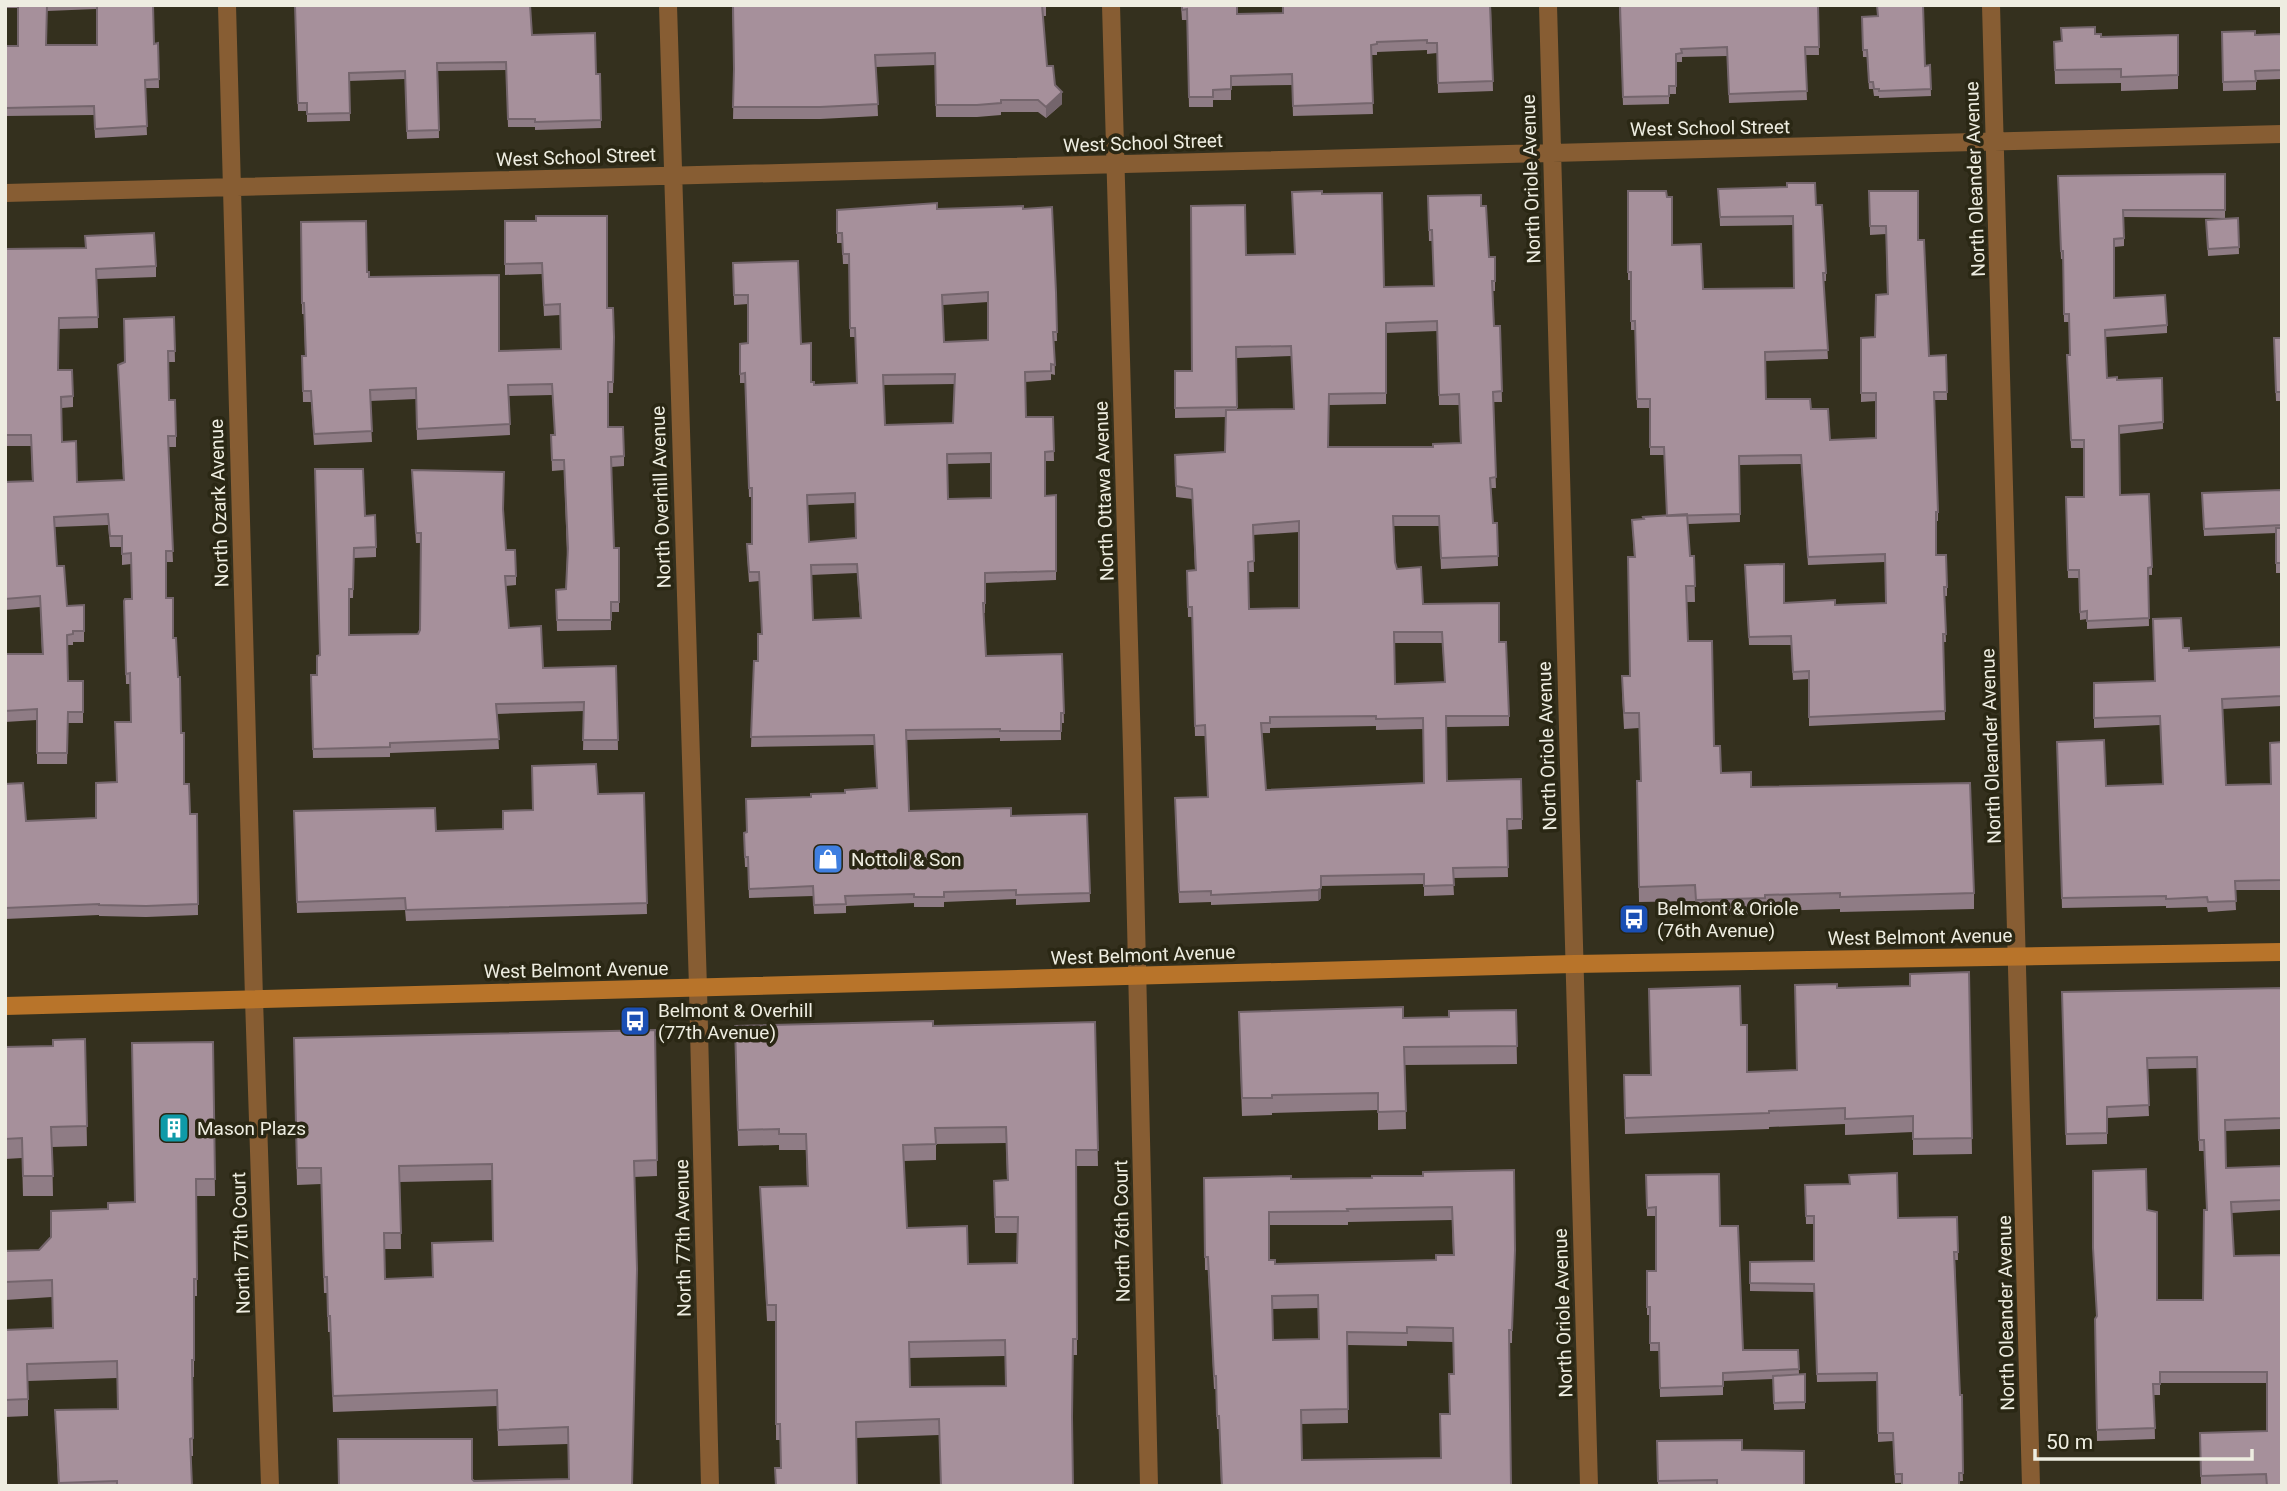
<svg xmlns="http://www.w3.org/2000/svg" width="2287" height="1491" font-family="Roboto,sans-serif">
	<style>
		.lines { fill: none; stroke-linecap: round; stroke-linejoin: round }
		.minor { stroke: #875d33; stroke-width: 18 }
		.secondary { stroke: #b8742a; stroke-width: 18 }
		.wall { fill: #8f7c85; fill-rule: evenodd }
		.shaded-wall { fill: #74656c }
		.building { fill: #a6909b; stroke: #74656c; stroke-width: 2; fill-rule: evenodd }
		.labels { text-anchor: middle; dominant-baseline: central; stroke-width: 7; stroke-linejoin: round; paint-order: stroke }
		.street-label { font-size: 19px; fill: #eeede1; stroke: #2a2714 }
		.poi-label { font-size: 19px; fill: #eeede1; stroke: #2a2714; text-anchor: start }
	</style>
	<rect width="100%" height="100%" fill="#34301e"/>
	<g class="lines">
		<path class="minor" d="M227 5 254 999 270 1486
			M668 5 698 988 710 1486
			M1111 5 1132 749 1149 1486
			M1548 5 1589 1486
			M1991 5 2031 1486
			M5 193 2282 134"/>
		<path class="secondary" d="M5 1006 1574 964 2282 952"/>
	</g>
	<path class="wall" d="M5 5H162V7H153L154 44 158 43 159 88H145L147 135 95 138 94 115 5 116V46H18V8H5ZM96 9 97 45H46L47 11Z
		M295 5 532 35 596 74H600L601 128 535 130V127H508L506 70 438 71 439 138 407 139 405 79 349 81 350 121 307 122V111H298Z
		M732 5H1046V16H1043L1047 66 1062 104 1046 118 1038 112H1001V115L977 117H936L935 65 876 67 878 116 820 119H733L734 74Z
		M1181 5 1237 14 1283 13V5L1507 6H1491L1493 91 1438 93 1437 53 1427 54V50L1377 52V55H1371L1373 114 1293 116 1292 85 1231 86V100H1213V107H1189L1187 20H1182Z
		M1619 5H1818L1819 55H1805L1807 100 1729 103 1727 56 1682 57V62H1676V94H1669V104L1623 105Z
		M1862 17 1925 66 1930 65 1931 96 1879 98V96H1874L1873 89H1869L1867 57H1863Z
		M2061 28 2095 34 2101 37 2178 35V89L2121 91V83L2055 84 2054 42 2061 41Z
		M2222 32 2255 35 2282 34V79L2256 80V90L2223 91Z
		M2225 174V218L2124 217V246L2114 247V298L2167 325V333L2106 337 2107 378 2117 380 2162 378 2163 429 2119 434 2120 495 2152 567V575H2148L2149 626 2087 629V619L2080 620 2079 578H2068L2066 497H2084V448H2071L2067 363 2070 355 2069 322H2064L2063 259H2061L2058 176Z
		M1718 189 1816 205 1826 273V281H1823L1828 359 1765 361 1766 399 1811 409 1830 440 1876 438V401L1861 402V338L1875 337 1887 294 1886 234 1870 235 1869 191 1918 240 1929 356 1946 355 1947 400H1934L1938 512V521H1936V555L1947 587V596H1944L1946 642H1943L1945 720 1809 726V679L1793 680 1791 645H1749L1745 574 1784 603 1835 605 1886 603 1885 562 1808 565 1801 464 1739 465 1740 522 1688 524 1690 556H1694L1695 602H1686L1688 641 1721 773 1974 893V909L1840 912V909L1765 911V914L1696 916 1695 901 1639 902 1637 797 1641 781 1639 728 1624 729 1622 692V676H1630L1634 557 1632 520 1643 519V517L1667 516 1664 455H1650V408H1637L1635 330H1631V280H1628V191L1672 245 1703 289 1794 288 1793 225 1720 226Z
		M1322 194 1384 287 1434 286 1432 241H1429L1428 196 1481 206 1489 257H1495V291H1493L1494 326H1500L1502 402H1493L1496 488H1490L1493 523H1497L1498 566 1441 569 1439 526H1394L1395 562 1397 569 1423 604 1499 642 1509 716V726L1446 727 1447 781 1521 779 1522 829 1507 830 1508 877 1453 878 1454 895 1424 896V884L1321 886V898L1318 901 1211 905V902L1179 903 1175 808 1208 797 1205 736H1195L1192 617H1188L1187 571 1195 570 1192 499 1176 497 1175 455 1225 452 1226 417 1175 418V371H1192L1246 255 1295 254ZM1437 331 1439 405H1459L1460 443 1433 447H1328L1329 405 1386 404V333ZM1291 356 1294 409 1237 410V358ZM1299 532V608L1249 609 1248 572H1254L1253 535ZM1394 643H1442L1445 682 1395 684ZM1376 726V730L1423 729 1424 783 1266 790 1262 733H1270V728Z
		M1023 209 1056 292 1057 341H1054L1055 375 1051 374V380L1025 382 1026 417H1053L1054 461H1045V496L1056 495V580L985 583V613H984L986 656 1062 654 1064 723H1061V740L1000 741V738L906 740 909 811 1011 816 1087 814 1090 902 1016 905V899L944 902V907H914V903L846 906V913L814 914 813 896 749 898 748 867H745L744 843 747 832 811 797 845 793 877 789 874 745 751 747 754 661H758L762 634 759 581 749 582 747 553 752 544V497H749L745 383H740V344L748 343V304L734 305 733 263 801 344 811 382 814 385 857 383 855 337H850L849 264H843L842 243H837V210ZM988 302V340L944 342 943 305ZM955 384 953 423 885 425 883 385ZM991 463V498L948 499 947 464ZM855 503 856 538 809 542 807 505ZM857 573 860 618 813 620 811 575Z
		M2238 218 2239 254 2208 256 2206 220Z
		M505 221 607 308 614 337 613 393H608V427L624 456V466L611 467 614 548H619V612H611V630L557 631 556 590 566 589 567 555 564 470 552 471 551 435H555L552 395 509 396 510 435 417 440 416 399 370 401 372 442 314 445 311 402H303L302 356H305L304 314H302L301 222 367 272 369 277 499 351 561 349 560 315 544 316 542 274 505 275Z
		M85 236 156 266V277L97 279 98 328 59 329 58 370 73 396V407L62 408V442L77 482 123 480 118 365 125 362 174 317 175 362H168L169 400 176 436V447H168L173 562H166V598L173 638 184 784 190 814H197L198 915 146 917 99 916V915L5 919V784L26 821 96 818 116 782 131 722 130 684H126L124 601 132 599 131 564 122 565V547H110L108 525 55 527 57 566 67 606 84 605V642H73V645H67L68 681H83V723H68L67 764H37V720L5 722V654H42L40 607 5 610V482L32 481 31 446H5V249L85 248Z
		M2274 338H2282V401H2276Z
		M412 470 503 511 506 550 516 576V585L506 586 509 628 543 668 616 666 618 750H583L584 711 497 714 499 749 390 753V757L313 758 311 675H317L320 655 365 516 376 547V557L354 558 353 598H349V635L418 634 420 630 421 543H416Z
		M2202 493 2282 516V573H2276V533L2204 536Z
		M2282 647V706L2222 709 2226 785 2271 784 2282 742V890H2235L2236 910 2208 912 2207 907 2166 908V906L2062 908 2057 742 2106 786 2163 784 2160 725 2094 728V683L2154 681 2183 648 2189 651Z
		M644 793 647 914 406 921 405 910 297 913 294 811 436 831 503 829 533 810 598 794Z
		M1969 972 1972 1154 1913 1155V1132L1845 1135V1124L1769 1127V1129L1625 1134 1624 1075H1651L1741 1025 1747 1072 1796 1070 1837 988 1910 986Z
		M2282 988V1129L2225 1131 2226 1168 2282 1166V1210L2232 1213 2234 1256 2282 1255 2266 1485 2201 1486 2200 1433 2267 1431V1383H2160V1395H2154L2155 1439 2097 1441 2095 1329 2097 1317 2093 1259V1171L2147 1210 2157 1300H2203L2207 1210 2204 1151H2199L2197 1068 2147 1069 2149 1116 2107 1118V1144L2066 1145 2062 992Z
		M1516 1010 1517 1064 1405 1065 1406 1129 1378 1130V1110L1272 1113V1115L1242 1116 1239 1029 1403 1018 1449 1017Z
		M1095 1022 1098 1166H1076L1077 1355H1073L1072 1425 1073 1486H941L939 1435 856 1438 781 1468 780 1440H776V1321H767L760 1187 807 1186 806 1150H779V1145L738 1146 735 1041 933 1026ZM1006 1143 1007 1180 994 1181 995 1233H1018L1017 1263 968 1264 907 1228 904 1161 936 1160V1144ZM1005 1356 1006 1386 910 1387 909 1358Z
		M655 1030 657 1176 634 1177 637 1286 632 1486H338L472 1479 474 1481 568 1479V1444L498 1446 497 1406 333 1412 330 1332H328L327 1293H324L321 1184 297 1185 294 1055ZM492 1180 493 1241 433 1277 385 1279V1249H401L400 1182Z
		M85 1039 87 1146 52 1147 53 1196H23L22 1158 5 1159V1047L53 1046Z
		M213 1042 215 1196H196L197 1296H194V1377H192L193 1456H191L192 1486H58L55 1410 118 1409 117 1378 28 1381V1416L5 1417V1330L53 1328 52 1297 5 1300V1251L39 1250 108 1209 135 1202Z
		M1514 1170 1512 1343H1509L1510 1453 1221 1486 1219 1429H1217L1216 1389H1214L1208 1270H1205L1204 1178 1291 1179 1372 1178ZM1452 1220 1453 1255 1436 1260 1275 1264 1269 1260V1225H1348V1222ZM1318 1308 1319 1339 1273 1340 1272 1309ZM1407 1341 1453 1342 1454 1374 1450 1414 1441 1458 1302 1460 1301 1424 1348 1423 1347 1345 1407 1346Z
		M1646 1175 1720 1226 1743 1350H1798L1799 1374H1805V1409L1774 1410 1773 1379 1723 1381V1395L1660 1397 1659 1351H1650V1315H1647V1271H1656V1216H1647Z
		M1805 1185 1898 1218 1957 1217 1958 1260H1955L1963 1481 1895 1483 1893 1441 1878 1442 1877 1381 1817 1382 1814 1292 1750 1291V1262L1814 1261V1224H1806Z
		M1657 1441 1742 1450 1804 1486H1658Z"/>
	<path class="shaded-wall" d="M1062 92V104L1046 118V107Z
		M1321 888V898L1318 901V890Z"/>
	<path class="building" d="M18 5H47L46 45H97V5H153L154 44 158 43 159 79 145 80 147 126 95 129 94 106 5 108V46H18Z
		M295 5H530L532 35 595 33 596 74H600L601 120 535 122V119H508L506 62 437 63 439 130 407 131 405 71 349 73 350 113 307 114V103H298Z
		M733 5H1042L1047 66H1053L1055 85 1062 92 1046 107 1038 100H1001V103L977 105H936L935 53 875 55 878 104 820 107H733L734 69Z
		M1182 5H1237V14L1283 13V5H1490L1493 81 1438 83 1437 43H1427V40L1377 42V44L1371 45 1373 103 1293 106 1292 74 1231 76V89L1213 90V97H1189L1187 9 1182 10Z
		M1620 5H1818L1819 47H1805L1807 91 1729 94 1727 47 1681 49 1682 53 1676 54V86H1669V96L1623 97Z
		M1877 5H1923L1925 66 1930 65 1931 89 1879 91V89H1874L1873 82H1869L1867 50H1863L1862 17 1878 16Z
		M2095 27V34H2101V37L2178 35V75L2121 77V69L2055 70 2054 42 2062 41 2061 28Z
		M2255 31V35L2282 34V70L2255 71 2256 81 2223 82 2222 32Z
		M2225 174V210H2123L2124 238 2114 239V298L2165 295 2167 325 2105 330 2107 378 2117 377V380L2162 378 2163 422 2119 426 2120 495 2149 494 2152 567 2148 568 2149 618 2087 621V611L2080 612 2079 570H2068L2066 497H2084V440H2071L2067 355H2070L2069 314H2064L2063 251H2061L2058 176Z
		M1787 183H1815L1816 205H1822L1826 273H1823L1828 350 1765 352 1766 399H1810L1811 409H1828L1830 440 1876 438V393H1861V338L1875 337 1876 295 1888 294 1886 226H1870L1869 191H1918V240H1924L1929 356 1946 355 1947 392H1934L1938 512H1936V555H1946L1947 587H1944L1946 634H1943L1945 711 1809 717V671L1793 672 1791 636 1749 637 1745 565 1784 564V603L1835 600V605L1886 603 1885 554 1808 557 1801 455 1739 456 1740 514 1667 516 1664 447H1650V399H1637L1635 321H1631V272H1628V191H1666L1667 197H1672V245L1701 244 1703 289 1794 288 1793 216 1720 217 1718 189 1787 187Z
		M1322 191V194L1382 193 1384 287 1434 286 1432 230H1429L1428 196 1481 195V206H1486L1489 257H1495V281H1492L1494 326H1500L1502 391 1493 392 1496 477 1490 478 1493 523H1497L1498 556 1441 558 1439 516H1393L1395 562 1397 569 1421 567 1423 604 1499 603V642H1506L1509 716H1446L1447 781 1521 779 1522 819H1507L1508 867 1453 868 1454 885 1424 886V874L1321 876V888L1318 890 1211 895V891L1179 892 1175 798 1208 797 1205 725 1195 726 1192 607H1188L1187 571 1196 570 1192 489 1176 486 1175 455 1225 452 1226 410 1294 409 1291 346 1236 347 1237 407 1175 408V371H1192L1191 206 1245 205 1246 255 1295 254 1292 192ZM1437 321 1439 395 1459 394 1461 443 1433 444V447H1328L1329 394 1386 393V323ZM1299 521V608L1249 609 1248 562 1254 561 1253 525ZM1394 632H1442L1445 682 1395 684ZM1376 716V719L1423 718 1424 783 1266 790 1261 723H1270V717Z
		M937 203V209L1023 206V209L1052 207 1056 292 1057 332H1053L1055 365 1051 364V371L1025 372 1026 417H1053L1054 451 1045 452V496L1056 495V571L985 573V603H983L986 656 1062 654 1064 713H1061V731H1000V729L906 730 909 811 1011 808V816L1087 814 1090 893 1016 895V890L944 892V897H914V894L845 896 846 904 814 905 813 886 749 889 748 857H745L744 833 747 832 746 799 811 797V794L845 793V790L877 788 874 735 751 737 754 661H758V634H762L759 572H749L747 544H752V488H749L745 373 740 374V344L748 343V295H734L733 263 798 261 801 344 811 343V382H814V385L857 383 855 328H850L849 254H843L842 233H837V210ZM988 292V340L944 342 942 295ZM955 374 953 423 885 425 883 375ZM991 453V498L948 499 947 454ZM855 493 856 538 809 542 807 495ZM857 564 861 618 813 620 811 565Z
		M536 216H607V308H613L614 337 613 382H608V427H623L624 456 611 457 614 548H619V602H611V620H557L556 590 566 589 568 548 564 460H552L551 435H555L552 384 508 385 510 424 417 429 416 388 370 390 372 431 314 434 311 391H303L302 356H306L304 303H302L301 222 366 221 367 272H369V277L499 275V351L561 349 560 304 544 305 542 263 505 264V221H536Z
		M2238 218 2239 247 2208 249 2206 220Z
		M154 233 156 266 96 269 98 317 59 318 58 370H72L73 396 61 397 62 442 76 441 77 482 124 480 118 365 125 362 124 319 174 317 175 351H168L169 400H175L176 436H168L173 551H166V598H173V638H176L178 677H180L181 733H184V784H189L190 814H197L198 904 146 906 99 905V904L5 908V784L23 783 26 821 96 818V783L117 782 115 722H131L130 673 126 674 124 601 125 599H132L131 553 122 554V536H110L108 514 54 517 57 566H64L67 606 84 605V631H73V634L67 635 68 681H83V712H68L67 753H37V709L5 711V654H43L40 596 5 599V482L33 481 31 435H5V249L86 248 85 236Z
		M2274 338H2282V392H2276Z
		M315 469H363L365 516 375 515 376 547 354 548 353 589H349V635L418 634 420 630 421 533H416L412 470 504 472 503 509 506 550H515L516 576H505L509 628 541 626 543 668 616 666 618 740H583L584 702 496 704 499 739 390 743V747L313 749 311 675H317V656L320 655Z
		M2281 490 2282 525 2204 529 2202 493Z
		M1687 514 1690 556H1694L1695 586H1686L1688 641H1712L1714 746H1720L1721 773 1751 772V787L1970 783 1974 893 1840 897V893L1765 895V898L1696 900 1695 885 1639 887 1637 781H1641L1639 713H1624L1622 676H1630L1628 557H1635L1632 520 1644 519 1643 517Z
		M2276 528H2282V563H2276Z
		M2181 618 2183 648H2189V651L2282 647V696L2222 699 2226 785 2271 784 2270 743 2282 742V880L2235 881 2236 901 2208 902 2207 897 2166 899V896L2062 898 2057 742 2104 740 2106 786 2163 784 2160 716 2094 718V683L2155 681 2153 619Z
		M596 764 598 794 644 793 647 903 406 910 405 898 297 902 294 811 435 808 436 831 503 829V811L533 810 532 766Z
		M1969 972 1972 1138 1913 1139V1116L1845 1119V1108L1769 1111V1113L1625 1118 1624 1075H1651L1649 989 1740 986 1741 1025H1747V1072L1797 1070 1795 985 1837 984V988L1910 986V974Z
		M2282 988V1118L2225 1120 2226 1168 2282 1166V1200L2231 1202 2234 1256 2282 1255V1486H2267L2266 1474 2201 1476 2200 1433 2267 1431V1372H2160V1384H2153L2155 1428 2097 1430 2095 1319 2097 1316 2093 1248V1171L2146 1169 2147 1210 2157 1212V1300H2203L2204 1210H2207L2204 1140H2199L2197 1057 2147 1058 2149 1105 2107 1107V1133L2066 1134 2062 992Z
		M1403 1007V1018L1449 1017V1011L1516 1010 1517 1046 1404 1047 1406 1111 1378 1112V1093L1272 1095V1098H1242L1239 1012Z
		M933 1021V1026L1095 1022 1098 1150H1076L1077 1339H1073L1072 1417 1073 1486H941L939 1419 856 1422 857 1486H776L775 1468H781L780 1424H776V1305H767L760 1187 808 1186 806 1134H779V1129L738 1130 735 1026ZM1006 1127 1008 1180 994 1181 995 1217H1018L1017 1263 968 1264 967 1226 907 1228 903 1145 936 1144 935 1128ZM1005 1340 1006 1386 910 1387 909 1342Z
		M655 1030 657 1160 634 1161 637 1269 632 1486H339L338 1439H472V1479L474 1481 569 1479 568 1427 498 1430 497 1390 333 1396 330 1316H328L327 1277H324L321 1168H297L294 1038ZM492 1164 493 1241 432 1243 433 1277 385 1279 384 1233H401L399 1166Z
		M85 1039 87 1126 51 1127 53 1176H23L22 1138 5 1139V1047L53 1046V1040Z
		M213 1042 215 1179H196L197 1279H194V1360H192L193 1438 190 1439 192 1486H117V1481L59 1483 55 1410 118 1409 117 1361 27 1364 28 1399 5 1400V1330L53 1328 52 1280 5 1282V1251L39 1250 51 1237V1211L108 1209V1203L135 1202 132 1043Z
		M1514 1170 1515 1250 1512 1330H1509L1511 1486H1222L1219 1416H1217L1216 1376H1214L1208 1257H1205L1204 1178 1291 1176V1179L1372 1178V1176H1423V1172ZM1452 1207 1454 1255H1436V1260L1275 1264V1260H1269V1212L1348 1211 1347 1209ZM1318 1295 1319 1339 1273 1340 1272 1296ZM1407 1327 1453 1328 1454 1374H1449L1450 1414H1440L1441 1458 1302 1460 1301 1410 1348 1409 1347 1332 1407 1333Z
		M1897 1173 1898 1218 1957 1217 1958 1252H1954L1960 1395H1962L1963 1473H1959V1486H1902V1474H1895L1893 1433H1878L1877 1373 1817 1374 1814 1284 1750 1283V1262L1814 1261V1216H1806L1805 1185 1850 1184 1849 1175Z
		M1719 1174 1720 1226H1738L1743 1350H1798L1799 1369 1723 1373V1386L1660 1388 1659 1343H1650V1307H1647V1271H1656V1207L1647 1208 1646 1175Z
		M1805 1374V1402L1774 1403 1773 1376Z
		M1742 1440V1450L1804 1451V1486H1717V1480L1658 1481 1657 1441Z"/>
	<defs>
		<g id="shop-square" transform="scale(1.575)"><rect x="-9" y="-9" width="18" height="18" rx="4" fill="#3f7fe0" stroke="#2a2714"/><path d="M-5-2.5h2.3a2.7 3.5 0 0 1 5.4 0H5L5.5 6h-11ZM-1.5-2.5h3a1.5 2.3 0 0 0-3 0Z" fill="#fff"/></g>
		<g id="bus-square" transform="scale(1.575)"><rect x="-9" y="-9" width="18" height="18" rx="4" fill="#1a4fb4" stroke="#2a2714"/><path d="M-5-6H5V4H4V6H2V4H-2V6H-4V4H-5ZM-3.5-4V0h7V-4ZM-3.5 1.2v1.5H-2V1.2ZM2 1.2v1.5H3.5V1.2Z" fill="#fff"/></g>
		<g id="building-square" transform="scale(1.575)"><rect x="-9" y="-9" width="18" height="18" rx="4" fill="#0f9aa8" stroke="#2a2714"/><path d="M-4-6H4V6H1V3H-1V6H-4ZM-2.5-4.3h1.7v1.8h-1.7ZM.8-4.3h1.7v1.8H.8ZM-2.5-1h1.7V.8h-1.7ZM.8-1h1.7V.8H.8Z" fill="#fff"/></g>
	</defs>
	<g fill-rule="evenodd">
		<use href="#shop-square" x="828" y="859"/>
		<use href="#bus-square" x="1634" y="919"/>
		<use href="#bus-square" x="635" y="1021"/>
		<use href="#building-square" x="174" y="1128"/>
	</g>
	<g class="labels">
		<g class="street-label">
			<text transform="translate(1710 128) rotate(-1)">West School Street</text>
			<text transform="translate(1143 143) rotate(-2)">West School Street</text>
			<text transform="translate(576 157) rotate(-2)">West School Street</text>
			<text transform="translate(1531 179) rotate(-92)">North Oriole Avenue</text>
			<text transform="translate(1975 179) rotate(-92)">North Oleander Avenue</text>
			<text transform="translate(1104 491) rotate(-92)">North Ottawa Avenue</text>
			<text transform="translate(661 497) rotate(-92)">North Overhill Avenue</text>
			<text transform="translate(219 503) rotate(-92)">North Ozark Avenue</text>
			<text transform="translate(1547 746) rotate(-92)">North Oriole Avenue</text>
			<text transform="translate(1991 746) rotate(-92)">North Oleander Avenue</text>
			<text transform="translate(1920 937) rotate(-1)">West Belmont Avenue</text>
			<text transform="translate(1143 955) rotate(-2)">West Belmont Avenue</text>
			<text transform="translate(576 970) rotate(-1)">West Belmont Avenue</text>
			<text transform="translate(1122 1231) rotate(-91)">North 76th Court</text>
			<text transform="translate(683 1238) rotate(-91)">North 77th Avenue</text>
			<text transform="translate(241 1243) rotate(-92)">North 77th Court</text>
			<text transform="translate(1563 1313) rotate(-92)">North Oriole Avenue</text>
			<text transform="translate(2006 1313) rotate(-91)">North Oleander Avenue</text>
		</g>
		<g class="poi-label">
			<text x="851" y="859">Nottoli &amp; Son</text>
			<text x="1657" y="908">Belmont &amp; Oriole<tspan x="1657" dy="22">(76th Avenue)</tspan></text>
			<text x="658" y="1010">Belmont &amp; Overhill<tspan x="658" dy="22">(77th Avenue)</tspan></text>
			<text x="197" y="1128">Mason Plazs</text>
		</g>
	</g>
	<rect width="2287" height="1491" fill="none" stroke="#eeede1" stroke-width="14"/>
	<path d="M2035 1449v10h217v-10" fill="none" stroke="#eeede1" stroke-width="3.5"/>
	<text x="2046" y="1449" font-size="21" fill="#eeede1" stroke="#2a2714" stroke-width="5" paint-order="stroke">50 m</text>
</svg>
